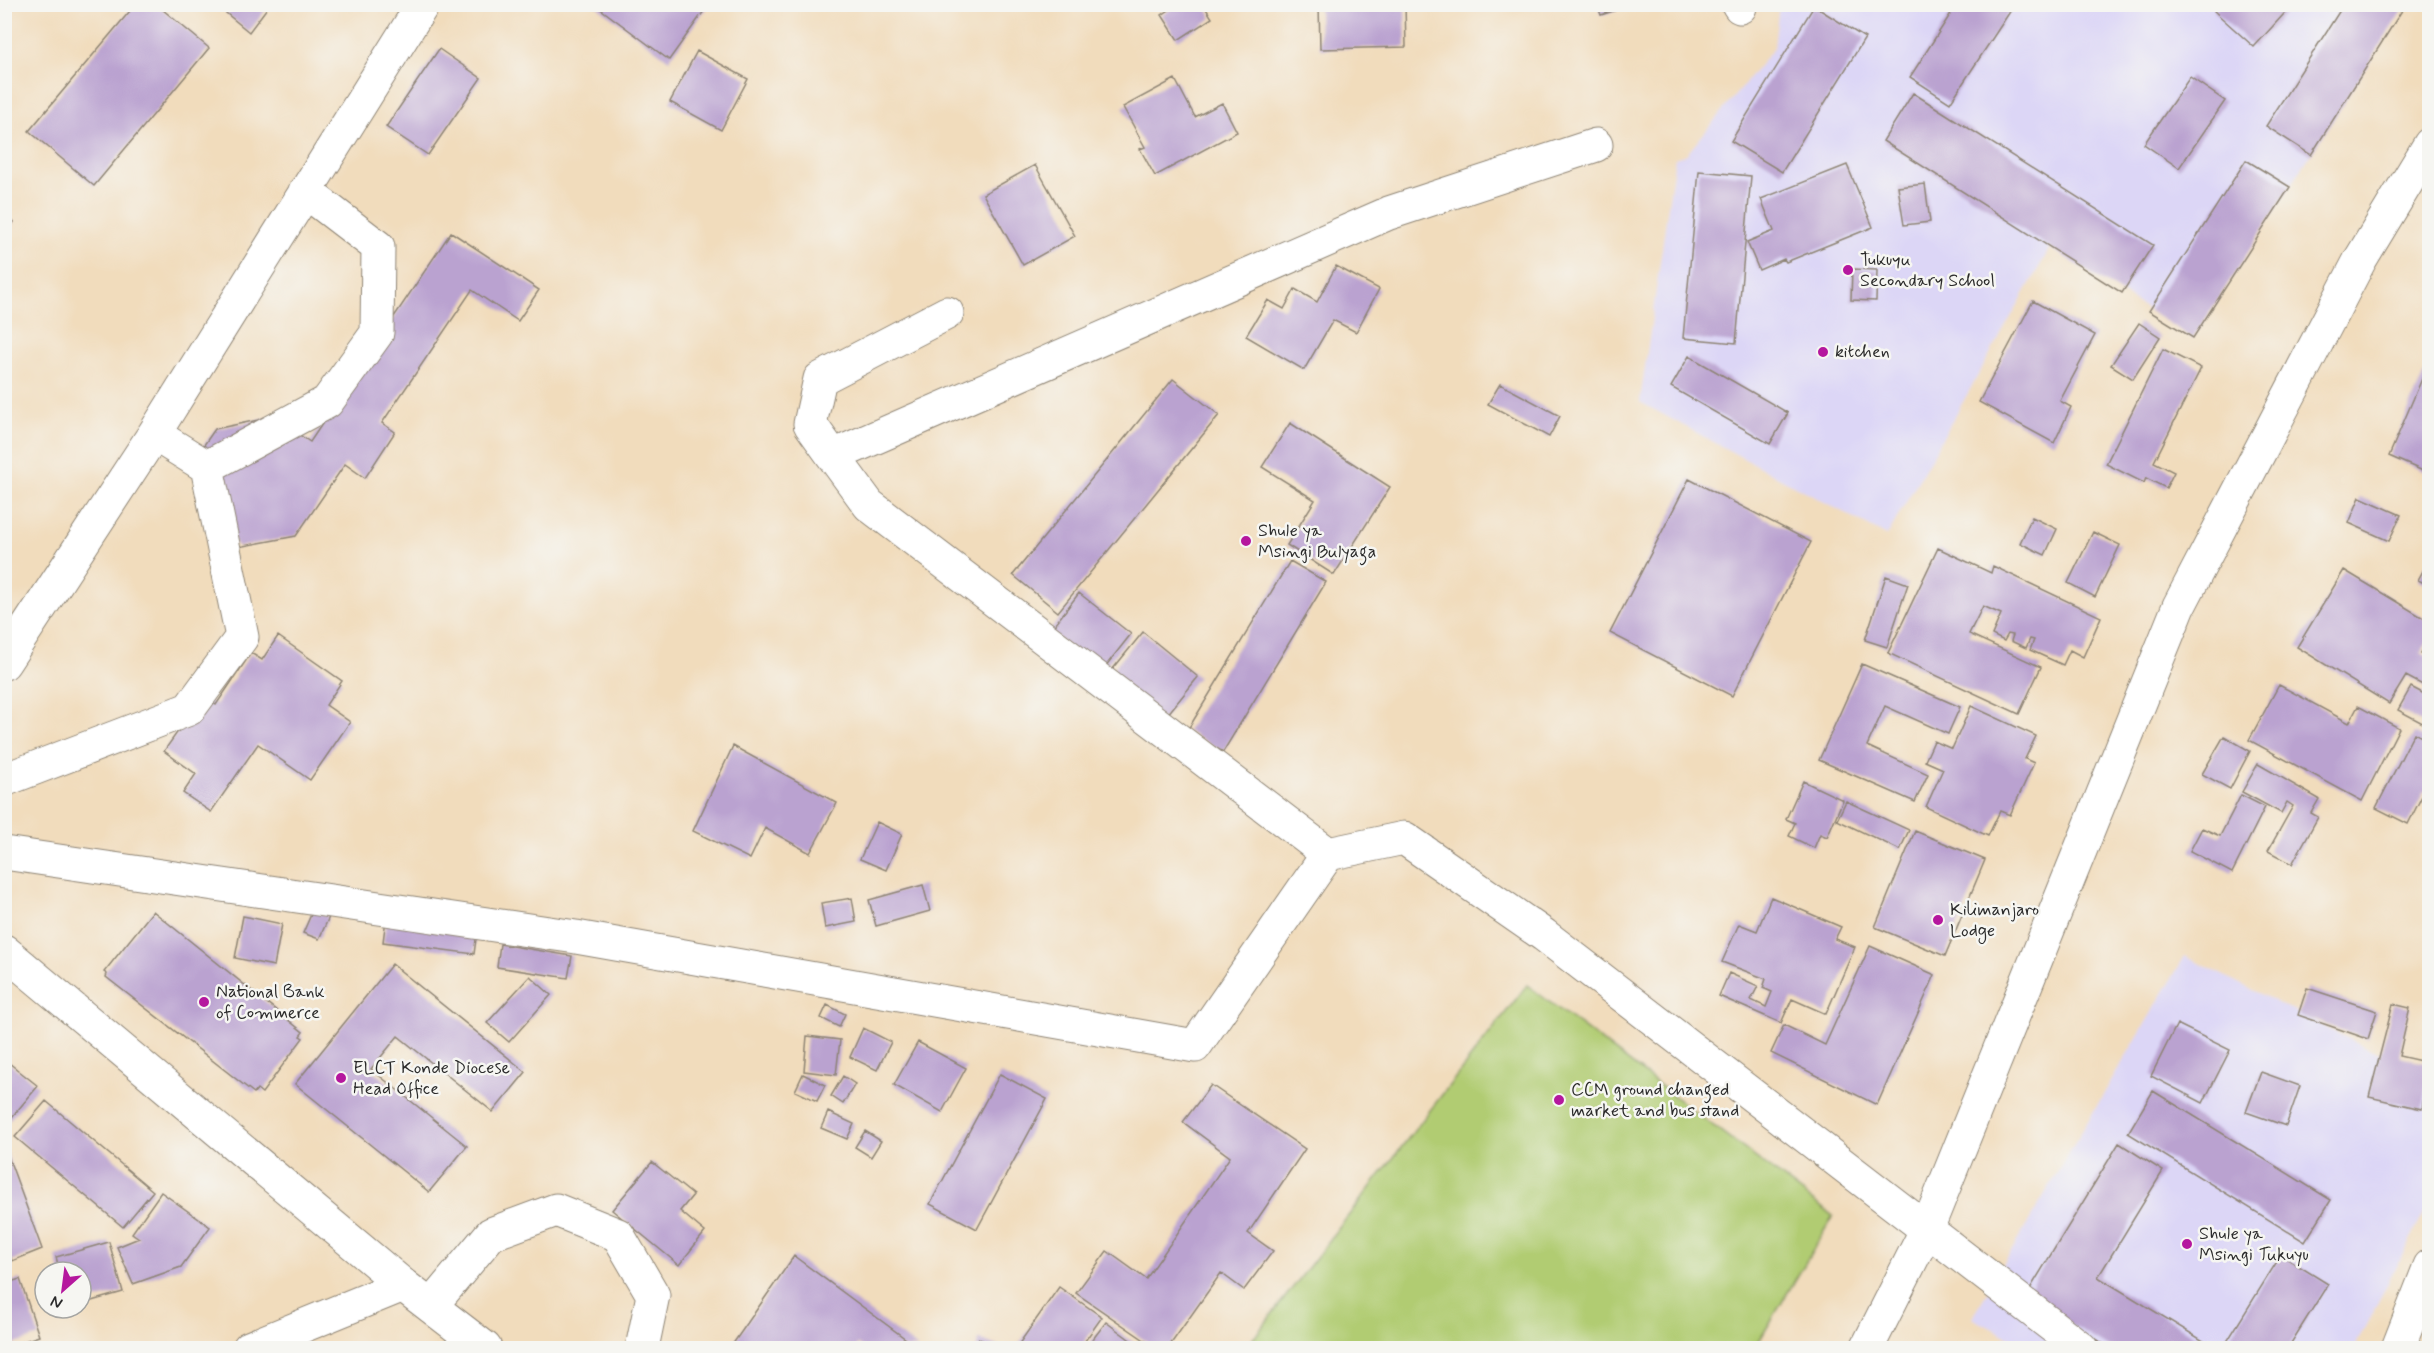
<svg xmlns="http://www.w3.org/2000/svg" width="2434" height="1353" font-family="Mynerve,sans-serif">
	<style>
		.built { fill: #dcd6f6 }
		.pitch { fill: #b1cc72; stroke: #6e7c4e; stroke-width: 1.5 }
		.building { fill: #baa2d0 }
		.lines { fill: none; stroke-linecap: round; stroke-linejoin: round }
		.minor-casing { stroke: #8e8474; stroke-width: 35 }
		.major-casing { stroke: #8e8474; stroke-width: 35 }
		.highway-casing { stroke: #8e8474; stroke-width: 35 }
		.minor { stroke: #fff; stroke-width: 33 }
		.major { stroke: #fff; stroke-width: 33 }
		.highway { stroke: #fff; stroke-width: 33 }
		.poi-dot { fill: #b5179e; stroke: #f6f6f2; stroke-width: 2 }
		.labels { text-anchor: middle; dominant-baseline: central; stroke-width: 5; stroke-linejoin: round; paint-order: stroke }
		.poi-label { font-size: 18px; fill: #2b2b2b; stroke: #f6f6f2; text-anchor: start }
	</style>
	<rect width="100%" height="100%" fill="#f6f6f2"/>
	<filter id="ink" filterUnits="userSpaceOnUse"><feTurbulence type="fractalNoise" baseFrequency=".0167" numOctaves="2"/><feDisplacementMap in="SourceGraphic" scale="12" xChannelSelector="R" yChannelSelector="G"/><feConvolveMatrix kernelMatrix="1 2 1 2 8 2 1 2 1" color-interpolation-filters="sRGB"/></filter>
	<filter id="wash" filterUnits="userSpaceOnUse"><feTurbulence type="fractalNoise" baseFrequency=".008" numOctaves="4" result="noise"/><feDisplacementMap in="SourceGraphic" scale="24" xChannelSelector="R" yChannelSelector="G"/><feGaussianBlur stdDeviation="1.35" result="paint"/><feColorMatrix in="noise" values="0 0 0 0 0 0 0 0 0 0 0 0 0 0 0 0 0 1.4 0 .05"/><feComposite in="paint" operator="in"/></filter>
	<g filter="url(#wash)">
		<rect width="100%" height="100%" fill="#f1dcbc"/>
		<path class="built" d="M1779 5H2406L2193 338 2050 248 1887 536 1640 402 1675 158 1687 154 1774 48Z
			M2185 956 2429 1080V1204L2354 1348H2030L1972 1318Z"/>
		<path class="pitch" d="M1527 985 1833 1216 1755 1348H1246Z"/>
		<g id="blocks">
			<path class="building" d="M215 4H270L249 32Z
				M594 4H709L669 60Z
				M1178 4H1203L1212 18 1178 40 1162 15Z
				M1319 4H1405L1406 47 1320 49Z
				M1597 4H1631L1632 5 1601 15Z
				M1957 4H2015L1950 103 1910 77Z
				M2220 4H2293L2254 47 2214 11Z
				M2344 4H2406L2311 155 2266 126Z
				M135 5H157L209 48 94 186 29 131Z
				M1814 6 1865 38 1782 172 1731 141Z
				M439 49 481 78 428 155 386 127Z
				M697 51 748 79 721 130 670 102Z
				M2190 77 2225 101 2179 168 2144 144Z
				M1175 79 1195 117 1222 103 1237 132 1155 176 1140 149 1145 147 1123 107Z
				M1913 93 2153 245 2122 293 1883 141Z
				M2246 160 2290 187 2193 338 2149 311Z
				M1035 165 1075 236 1023 265 983 194Z
				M1847 165 1873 227 1786 262 1784 259 1759 270 1747 242 1774 231 1761 199Z
				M1699 171 1751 176 1736 343 1683 338Z
				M1925 184 1930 222 1904 225 1898 187Z
				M4 215 14 222 4 235Z
				M451 232 539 290 518 321 472 290 382 423 395 432 365 478 345 464 296 536 238 547 190 465 215 429 273 417 310 442Z
				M1336 266 1379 289 1356 332 1333 320 1304 370 1246 336 1268 300 1284 309 1295 289 1317 302Z
				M1852 269 1877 270 1876 301 1851 300Z
				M2033 301 2095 335 2060 401 2071 407 2054 443 1979 402Z
				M2139 323 2160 337 2133 379 2111 365Z
				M2163 349 2201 368 2154 462 2174 472 2166 488 2146 478 2144 483 2106 464Z
				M1689 356 1788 413 1770 444 1671 387Z
				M2424 374 2430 377V474L2389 456Z
				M1173 379 1219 415 1058 612 1013 575Z
				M1500 384 1560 416 1549 437 1488 404Z
				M1290 423 1390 487 1334 575 1287 545 1315 500 1262 467Z
				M1689 479 1811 542 1732 696 1610 633Z
				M2360 497 2401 515 2389 541 2349 523Z
				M2032 517 2057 529 2045 555 2020 543Z
				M2093 532 2120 545 2095 597 2068 583Z
				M1938 548 1991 573 1993 566 2101 617 2083 657 2070 650 2063 665 2030 650 2034 640 2030 639 2026 648 2011 641 2013 635 2008 634 2004 641 1992 635 2001 614 1983 606 1969 634 2041 667 2019 714 1888 653Z
				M2430 558V586L2418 580Z
				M1290 561 1326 582 1223 752 1187 731Z
				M2344 570 2430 622V638L2421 653 2430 658V689L2406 676 2389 704 2297 647Z
				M1886 576 1908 584 1887 647 1865 640Z
				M1079 593 1131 634 1101 672 1049 632Z
				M1143 632 1198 677 1163 720 1108 675Z
				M278 636 342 681 326 705 350 722 310 780 258 744 211 812 183 793 196 774 164 751 203 696 216 705 251 653 262 660Z
				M1862 664 1960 707 1948 734 1885 706 1867 746 1928 774 1915 802 1819 760Z
				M2279 685 2349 723 2358 706 2399 728 2362 801 2249 740Z
				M2411 687 2430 697V727L2398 710Z
				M1971 706 2036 736 2025 759 2034 763 2010 815 2000 811 1988 836 1926 807 1943 769 1925 761 1934 741 1952 749Z
				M2414 733 2430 741V795L2424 792 2408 824 2376 808Z
				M2224 736 2250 751 2230 789 2202 774Z
				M733 746 837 803 810 853 765 828 750 859 693 831Z
				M2258 764 2319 799 2311 813 2318 817 2292 864 2268 851 2293 806 2287 802 2281 813 2242 792Z
				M1803 781 1843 800 1827 837 1820 834 1814 848 1789 836 1795 823 1786 819Z
				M2241 795 2265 807 2232 873 2190 851 2202 828 2220 836Z
				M1846 801 1909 830 1900 850 1837 820Z
				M877 822 902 834 886 870 860 859Z
				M1915 831 1985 860 1945 956 1875 927Z
				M923 885 930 911 876 926 869 900Z
				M1771 897 1841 927 1835 939 1855 947 1826 1014 1792 999 1781 1023 1719 996 1729 973 1758 986 1751 1000 1766 1007 1772 992 1763 988 1766 979 1722 962 1739 924 1757 931Z
				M852 898 856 922 825 928 821 903Z
				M313 910 329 917 319 939 303 933Z
				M153 911 303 1032 300 1036 303 1038 262 1093 257 1089 254 1093 106 977 107 974 104 972Z
				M243 916 282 924 274 966 235 958Z
				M386 919 477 932 474 954 383 942Z
				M500 944 572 956 568 978 497 967Z
				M1870 946 1935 975 1877 1105 1771 1053 1784 1025 1825 1045Z
				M392 964 526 1072 493 1112 398 1036 371 1069 467 1146 429 1192 295 1084Z
				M530 976 551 995 509 1042 487 1023Z
				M2307 988 2377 1011 2368 1039 2298 1015Z
				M2393 1004 2410 1008 2399 1056 2430 1063 2422 1109 2369 1097Z
				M827 1005 845 1014 839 1027 821 1018Z
				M2177 1024 2230 1050 2203 1103 2151 1076Z
				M863 1028 891 1042 877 1070 850 1057Z
				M807 1036 840 1040 836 1075 804 1071Z
				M918 1042 966 1068 942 1112 894 1085Z
				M4 1059 38 1086 6 1124 4 1123Z
				M2261 1072 2300 1086 2286 1126 2246 1112Z
				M803 1074 825 1085 817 1101 795 1091Z
				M1000 1074 1047 1099 977 1229 930 1204Z
				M843 1076 855 1084 843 1104 831 1096Z
				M1211 1085 1305 1149 1248 1233 1273 1251 1244 1290 1221 1273 1168 1348H1156L1076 1293 1107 1251 1146 1279 1230 1157 1183 1122Z
				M2153 1091 2331 1200 2305 1242 2128 1133Z
				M46 1101 153 1191 123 1227 15 1137Z
				M828 1112 854 1124 847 1139 821 1128Z
				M865 1131 881 1141 871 1157 855 1147Z
				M2119 1143 2163 1171 2098 1277 2215 1348H2110L2025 1297Z
				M5 1148 42 1249 12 1261 4 1241Z
				M652 1162 693 1195 680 1211 705 1232 679 1265 612 1210Z
				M161 1192 210 1227 181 1267 133 1284 117 1247 139 1238 132 1233Z
				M109 1242 123 1292 81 1304V1272H60L56 1257Z
				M2281 1255 2328 1284 2288 1348H2223Z
				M794 1256 918 1348H864L858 1344 855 1348H730Z
				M20 1279 39 1336 4 1348V1284Z
				M1059 1287 1102 1317 1080 1348H1016Z
				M1106 1322 1141 1348H1086Z
				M979 1339 1002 1348H976Z"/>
		</g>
	</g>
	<g filter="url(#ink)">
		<use href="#blocks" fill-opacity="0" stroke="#8e8474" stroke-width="1.5"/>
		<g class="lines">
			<g class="minor-casing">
				<path id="minor" d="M1738 4 1740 7
					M833 456 810 424 820 379 947 313
					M207 467 327 402 377 333 378 247 305 191
					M4 663 154 434 423 4
					M4 780 189 709 242 637 207 467 154 434
					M4 853 576 937 1195 1046 1328 854 1404 838 1544 935 2081 1348
					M1328 854 869 505 833 456 1389 213 1596 145
					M431 1306 491 1234 556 1210 618 1235 653 1295 642 1348
					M249 1348 403 1285
					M2398 1348 2430 1266"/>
			</g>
			<g class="major-casing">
				<path id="major" d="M4 951 403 1285 485 1348"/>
			</g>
			<g class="highway-casing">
				<path id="highway" d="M1867 1348 1927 1229 2179 606 2360 260 2430 144"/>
			</g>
			<use href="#minor" class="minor"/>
			<use href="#major" class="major"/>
			<use href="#highway" class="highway"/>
		</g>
	</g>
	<g class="poi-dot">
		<circle cx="1848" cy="270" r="6"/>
		<circle cx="1823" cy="352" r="6"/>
		<circle cx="1246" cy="541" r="6"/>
		<circle cx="1938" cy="920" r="6"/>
		<circle cx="204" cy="1002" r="6"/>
		<circle cx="341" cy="1078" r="6"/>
		<circle cx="1559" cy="1100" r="6"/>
		<circle cx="2187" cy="1244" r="6"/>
	</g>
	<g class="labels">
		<g class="poi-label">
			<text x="1860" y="260">Tukuyu<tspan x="1860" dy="21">Secondary School</tspan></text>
			<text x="1835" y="352">kitchen</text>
			<text x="1258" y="531">Shule ya<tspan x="1258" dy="21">Msingi Bulyaga</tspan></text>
			<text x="1950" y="910">Kilimanjaro<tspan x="1950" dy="21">Lodge</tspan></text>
			<text x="216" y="992">National Bank<tspan x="216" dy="21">of Commerce</tspan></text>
			<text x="353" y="1068">ELCT Konde Diocese<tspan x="353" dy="21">Head Office</tspan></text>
			<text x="1571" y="1090">CCM ground changed<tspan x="1571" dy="21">market and bus stand</tspan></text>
			<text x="2199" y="1234">Shule ya<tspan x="2199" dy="21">Msingi Tukuyu</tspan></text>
		</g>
	</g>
	<rect width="2434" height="1353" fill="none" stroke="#f6f6f2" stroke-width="24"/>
	<g transform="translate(63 1290) rotate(208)"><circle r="28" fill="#f6f6f2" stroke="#a5a5a2" stroke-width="1.5"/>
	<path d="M0-4.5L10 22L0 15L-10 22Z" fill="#b5179e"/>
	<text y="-9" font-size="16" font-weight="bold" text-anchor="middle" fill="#2b2b2b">N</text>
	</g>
</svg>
